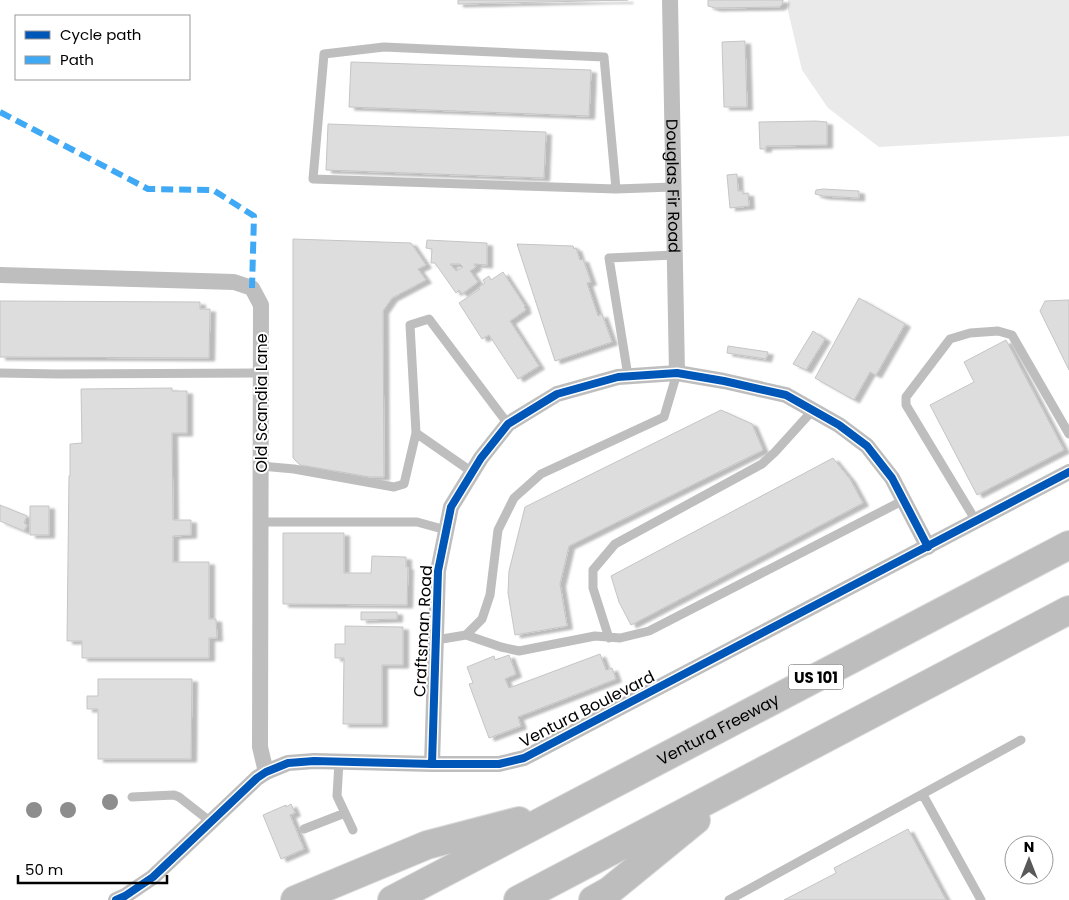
<svg xmlns="http://www.w3.org/2000/svg" width="1069" height="900" font-family="Poppins,sans-serif">
	<style>
		.green { fill: #eaeaea }
		.building { fill: #ddd; stroke: #c5c5c5; fill-rule: evenodd; filter: url(#shadow) }
		.lines { fill: none; stroke-linecap: round; stroke-linejoin: round }
		.highway-casing { stroke: #dbdbdb; stroke-width: 30 }
		.lane { stroke: #bebebe; stroke-width: 9 }
		.street { stroke: #bebebe; stroke-width: 16 }
		.highway { stroke: #bdbdbd; stroke-width: 28 }
		.quiet { stroke: #3fa9f5; stroke-width: 6; stroke-dasharray: 12 6; stroke-linecap: butt }
		.cycleway-casing { stroke: #fff; stroke-width: 11 }
		.cycleway { stroke: #0057b8; stroke-width: 8 }
		.tree { fill: #8d8d8d }
		.labels { text-anchor: middle; dominant-baseline: central; stroke-width: 4; stroke-linejoin: round; paint-order: stroke }
		.shield { fill: #fff; stroke: #4c4c4c; stroke-width: 1 }
		.shield-label { font-size: 15px; font-weight: bold; fill: #000 }
		.street-label { font-size: 16px; fill: #000; stroke: #fff }
	</style>
	<defs>
		<filter id="shadow"><feDropShadow dx="5.5" dy="3" stdDeviation="1" flood-color="#0004"/></filter>
	</defs>
	<rect width="100%" height="100%" fill="#fff"/>
	<path class="green" d="M788 0H1069V136L879 147 828 108 802 70 788 11Z"/>
	<path class="building" d="M458 0H628L458 4Z
		M708 0H783V1L782 5 779 7 715 8 708 6Z
		M745 41 747 107H724L722 42Z
		M351 62 591 70 589 116 349 107Z
		M816 121 827 122V145L766 146V149H760L759 122Z
		M328 124 546 132 544 178 326 170Z
		M737 174 738 191H743V194L748 193 749 206 730 208 727 175Z
		M823 189 859 191V198L823 196 815 194 816 190Z
		M293 239 411 243 426 265 418 269 426 280 392 298 383 311 384 477H370L300 465 293 458Z
		M427 240 487 243V265L474 264 476 267 470 271 478 282 462 294 459 290 456 293 435 263H431L432 249 426 248ZM450 264H460L463 267 456 271Z
		M517 244 573 246 574 249 576 248 580 260 583 259 591 282 587 283 598 316 602 314 612 342 555 361Z
		M503 272 525 306 524 307 526 310 510 321 539 366 518 379 489 335 482 339 459 303 480 289 479 287 485 283 483 280 489 276 491 280Z
		M859 298 905 324 876 375 870 372 854 400 815 378Z
		M1069 300V370L1040 311 1045 301Z
		M0 301 200 302V309H210L209 358 0 357Z
		M813 331 825 339 806 370 793 364Z
		M1006 340 1064 450 977 495 930 405 974 382 964 362Z
		M728 346 768 352 766 359 727 353Z
		M172 388V391H187V433H172L173 520H191V535L173 536V562H209V619H216L217 638H209V658H82V641H67L69 476H70V444L82 443 81 389Z
		M721 410 752 424 763 450 569 546 560 584 567 626 515 635 508 593 509 571 525 507Z
		M833 458 850 479 863 503 631 625 619 602 611 576Z
		M0 505 27 516 24 523 27 525 24 531 0 521Z
		M30 506H49V535H30Z
		M283 533H344V573H371L372 556 406 557V567H408L407 605 283 604Z
		M361 612H397V619L361 620Z
		M345 626 403 627V665H382V724H343L344 658H335V644H345Z
		M600 654 606 670 612 668 616 679 518 717 521 726 489 738 469 684 473 683 467 667 494 656 495 660 509 655 516 674 505 679 509 688Z
		M98 679H192L191 759H98V709H87V696H98Z
		M291 804 295 813 290 815 304 849 281 859 263 815 286 805V807Z
		M908 829 946 900H784L836 873 834 868Z"/>
	<g class="lines">
		<g class="highway-casing">
			<g id="highway">
				<path d="M295 900 427 845 519 821"/>
				<path id="s2" d="M392 900 1069 545"/>
				<path d="M518 900 1069 610"/>
				<path d="M593 900 609 891 696 820"/>
			</g>
		</g>
		<path class="lane" d="M616 189 604 57 384 47 324 54 313 179 616 189 673 187
			M0 373 58 374 261 373
			M628 376 609 258 674 255
			M261 466 294 469 394 487 404 484 416 433
			M472 472 416 433 410 325 429 319 508 424
			M976 521 906 405V397L950 339 970 333 998 331 1012 335 1069 434
			M261 522H417L446 530
			M466 635 501 647 519 651 595 636 620 638 649 631 904 500
			M609 638 593 588V570L615 544 762 464 775 452 813 410
			M436 640 466 635 482 619 490 595 498 530 514 498 541 474 664 417 677 373
			M339 762 337 796 353 830
			M923 795 981 900
			M132 797 174 795 179 797 211 822
			M304 829 345 813
			M729 900 1021 740"/>
		<g class="street">
			<path id="s1" d="M670 0 677 373"/>
			<path d="M0 275 234 282 252 288 261 305 260 747 266 772"/>
			<path d="M432 764 438 571 451 507 481 458 508 424 557 394 618 377 677 373 724 381 786 395 839 425 867 446 892 478 928 547"/>
			<path d="M116 900 125 896 153 877 257 778 266 772 288 763 314 761 432 764H499L524 758 1069 472"/>
		</g>
		<use href="#highway" class="highway"/>
		<path class="quiet" d="M0 112 148 189 213 190 254 216 252 288"/>
		<g class="cycleway-casing">
			<path id="cycleway" d="M432 764 438 571 451 507 481 458 508 424 557 394 618 377 677 373 724 381 786 395 839 425 867 446 892 478 928 547
				M116 900 125 896 153 877 257 778 266 772 288 763 314 761 432 764H499L524 758 1069 472"/>
		</g>
		<use href="#cycleway" class="cycleway"/>
	</g>
	<g class="tree">
		<circle cx="110" cy="802" r="8"/>
		<circle cx="34" cy="810" r="8"/>
		<circle cx="68" cy="810" r="8"/>
	</g>
	<g class="labels">
		<rect class="shield" x="788.5" y="664.5" width="55" height="25" rx="4"/>
		<g class="shield-label">
			<text x="816" y="677">US 101</text>
		</g>
		<g class="street-label">
			<text stroke="none"><textPath href="#s1" startOffset="186">Douglas Fir Road</textPath></text>
			<text transform="translate(261 403) rotate(-90)">Old Scandia Lane</text>
			<text transform="translate(423 631) rotate(-87)">Craftsman Road</text>
			<text transform="translate(587 709) rotate(-27)">Ventura Boulevard</text>
			<text stroke="none"><textPath href="#s2" startOffset="368">Ventura Freeway</textPath></text>
		</g>
	</g>
	<rect x="15" y="15" width="175" height="65" fill="#ffffff" stroke="#999999"/>
	<rect x="25" y="31" width="25" height="8" fill="#0057b8" stroke="#999999"/>
	<text x="60" y="40" font-size="15" fill="#000000">Cycle path</text>
	<rect x="25" y="56" width="25" height="8" fill="#3fa9f5" stroke="#999999"/>
	<text x="60" y="65" font-size="15" fill="#000000">Path</text>
	<g transform="translate(1029 860)"><circle r="24" fill="#ffffff" stroke="#999999"/>
	<path d="M0-4L9 19L0 12L-9 19Z" fill="#595959"/>
	<text y="-8" font-size="14" font-weight="bold" text-anchor="middle" fill="#000000">N</text>
	</g>
	<path d="M18 875v8h149v-8" fill="none" stroke="#000000" stroke-width="2.5"/>
	<text x="25" y="875" font-size="15" fill="#000000" stroke="#ffffff" stroke-width="4" paint-order="stroke">50 m</text>
</svg>
